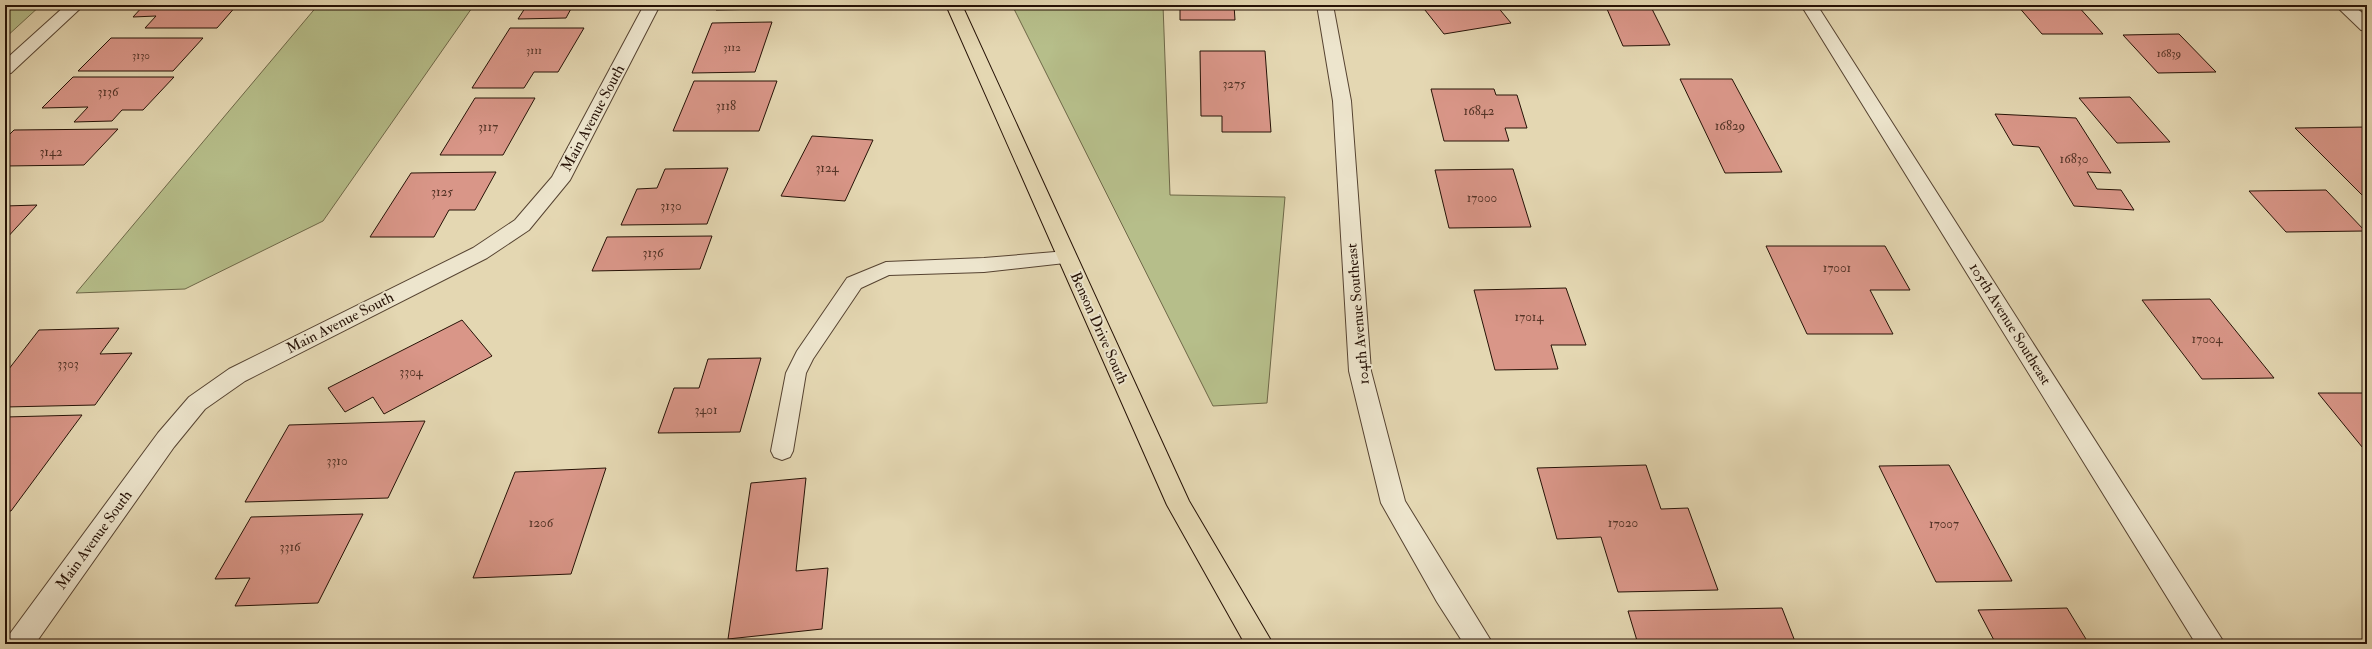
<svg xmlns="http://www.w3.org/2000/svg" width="2372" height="649" font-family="'IM FELL Double Pica',serif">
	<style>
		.green { fill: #b6be8a; stroke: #6e6848 }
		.building { fill: #d99688; stroke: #261206 }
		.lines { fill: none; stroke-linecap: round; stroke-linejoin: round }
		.service-casing { stroke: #564331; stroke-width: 2 }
		.minor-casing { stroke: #564331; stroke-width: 2 }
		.primary-casing { stroke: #261206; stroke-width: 2 }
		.service { fill: #ede5cd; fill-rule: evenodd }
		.minor { fill: #ede5cd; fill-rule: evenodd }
		.primary { fill: #e4d7b2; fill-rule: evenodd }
		.labels { text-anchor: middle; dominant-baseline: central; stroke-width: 4; stroke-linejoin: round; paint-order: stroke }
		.far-number-label { font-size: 11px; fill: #533326 }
		.number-label { font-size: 13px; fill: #533326 }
		.street-label { font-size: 15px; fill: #261206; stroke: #ede5cd }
	</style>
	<rect width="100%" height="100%" fill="#e4d7b2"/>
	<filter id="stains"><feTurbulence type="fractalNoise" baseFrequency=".005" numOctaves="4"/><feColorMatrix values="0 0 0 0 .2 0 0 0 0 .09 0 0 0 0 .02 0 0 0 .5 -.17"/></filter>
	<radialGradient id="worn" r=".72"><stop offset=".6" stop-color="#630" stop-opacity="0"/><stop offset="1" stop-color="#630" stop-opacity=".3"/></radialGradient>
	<path class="green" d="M5 5H41L5 38Z
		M318 5H474L323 221 185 289 76 293Z
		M1012 5H1163L1170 195 1285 197 1267 403 1213 406Z"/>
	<path class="building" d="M144 5H237L217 28H145L156 16 133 17Z
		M527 5H573L566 18 518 19Z
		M718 5H766L764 9 716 10Z
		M1180 5H1234L1235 20H1180Z
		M1421 5H1496L1511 23 1444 34Z
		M2017 5H2077L2103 34H2042Z
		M1607 9H1652L1670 45 1623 46Z
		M772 22 755 72 692 73 712 23Z
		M510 28H584L558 72H534L524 88H472Z
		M2179 34 2216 72 2158 73 2123 35Z
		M111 38H203L173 71H78Z
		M1200 51H1265L1271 132H1222V116H1201Z
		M73 77H174L143 110H122L112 121 74 122 88 107 42 108Z
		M1680 79H1732L1782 172 1725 173Z
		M694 81H777L759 131H673Z
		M1431 89H1494L1496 95H1517L1527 128H1505L1509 141H1444Z
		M2130 97 2170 142 2117 143 2079 98Z
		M475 98H535L503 155H440Z
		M1995 114 2076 118 2111 173 2087 172 2097 189 2121 190 2134 210 2074 206 2039 147 2013 145Z
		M2367 127V197H2364L2295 128Z
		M118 129 84 165 5 166V139L14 130Z
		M812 136 873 140 845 201 781 196Z
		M728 168 707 224 621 225 637 189 657 188 665 169Z
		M1513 169 1531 227 1449 228 1435 170Z
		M496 172 475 210H449L434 237H370L411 173Z
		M2326 190 2365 231 2286 232 2249 191Z
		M37 205 5 240V206Z
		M712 236 700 269 592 271 607 237Z
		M1766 246H1885L1910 290H1870L1893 334H1807Z
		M1566 288 1586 345H1551L1558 369 1495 370 1474 290Z
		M2210 299 2274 378 2202 379 2142 300Z
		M462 320 492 356 384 414 373 397 345 412 328 388Z
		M119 328 100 354 132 353 95 405 5 407V374L39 330Z
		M761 358 740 432 658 433 674 388H699L708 359Z
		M2318 393H2367V453Z
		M82 415 11 511H5V417Z
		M425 421 388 498 245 502 289 425Z
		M1646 465 1661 509 1688 508 1718 590 1618 592 1601 537 1557 539 1537 468Z
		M1949 465 2012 581 1936 582 1879 466Z
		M606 468 571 574 473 578 515 472Z
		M806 478 796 571 828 568 822 629 728 639 751 483Z
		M363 514 318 603 235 606 250 578 215 579 251 517Z
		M1782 608 1796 644H1638L1628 611Z
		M2067 608 2089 644H1996L1978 610Z"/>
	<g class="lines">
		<g class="service-casing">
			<path id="service" d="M1067 251 1074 252 1076 257 1074 262 984 272 889 275 861 288 813 359 806 373 793 451 790 457 782 460 774 457 771 451 786 373 797 351 847 278 886 262 984 258Z"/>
		</g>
		<g class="minor-casing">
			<path id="minor" d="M66 5H84L11 73 5 74V60Z
				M644 5H660L570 180 529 230 487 258 245 381 205 409 174 447 35 644H5L9 635 158 433 189 397 229 369 473 248 515 220 552 177Z
				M1317 5H1333L1351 101 1371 371 1405 501 1493 644H1464L1437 602 1381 503 1349 371 1333 101Z
				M1801 5H1817L2225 644H2196Z
				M2335 5H2353L2367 17V31L2361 30Z"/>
		</g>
		<g class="primary-casing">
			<path id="primary" d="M946 5H962L1189 501 1273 644H1245L1167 505Z"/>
		</g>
		<use href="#service" class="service"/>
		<use href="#minor" class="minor"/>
		<use href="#primary" class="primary"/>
	</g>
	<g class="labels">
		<g class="far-number-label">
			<text x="732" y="47">3112</text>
			<text x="534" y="50">3111</text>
			<text x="2169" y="53">16839</text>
			<text x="141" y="55">3130</text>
		</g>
		<g class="number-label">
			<text x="1234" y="84">3275</text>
			<text x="108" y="92">3136</text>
			<text x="726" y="106">3118</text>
			<text x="1479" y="111">16842</text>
			<text x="1730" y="126">16829</text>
			<text x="488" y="127">3117</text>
			<text x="51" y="152">3142</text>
			<text x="2074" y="159">16830</text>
			<text x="827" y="168">3124</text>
			<text x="442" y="192">3125</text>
			<text x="1482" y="198">17000</text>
			<text x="671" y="206">3130</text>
			<text x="653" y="253">3136</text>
			<text x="1837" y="268">17001</text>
			<text x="1529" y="317">17014</text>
			<text x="2207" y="339">17004</text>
			<text x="68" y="364">3303</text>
			<text x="411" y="372">3304</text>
			<text x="706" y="410">3401</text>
			<text x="337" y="461">3310</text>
			<text x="541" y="523">1206</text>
			<text x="1623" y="523">17020</text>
			<text x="1944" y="524">17007</text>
			<text x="290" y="547">3316</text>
		</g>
		<g class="street-label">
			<text transform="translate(593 118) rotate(-62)">Main Avenue South</text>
			<text transform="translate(1358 314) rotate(-95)">104th Avenue Southeast</text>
			<text transform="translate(340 323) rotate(-27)">Main Avenue South</text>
			<text transform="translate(2010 324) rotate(58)">105th Avenue Southeast</text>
			<text transform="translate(1099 328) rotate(66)">Benson Drive South</text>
			<text transform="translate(94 540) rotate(-54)">Main Avenue South</text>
		</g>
	</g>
	<rect width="2372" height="649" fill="none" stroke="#e4d7b2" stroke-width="20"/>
	<rect x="6" y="6" width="2360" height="637" fill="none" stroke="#261206" stroke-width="2"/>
	<rect x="10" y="10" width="2352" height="629" fill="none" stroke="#261206"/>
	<rect width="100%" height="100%" filter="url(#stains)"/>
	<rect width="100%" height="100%" fill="url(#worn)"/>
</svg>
